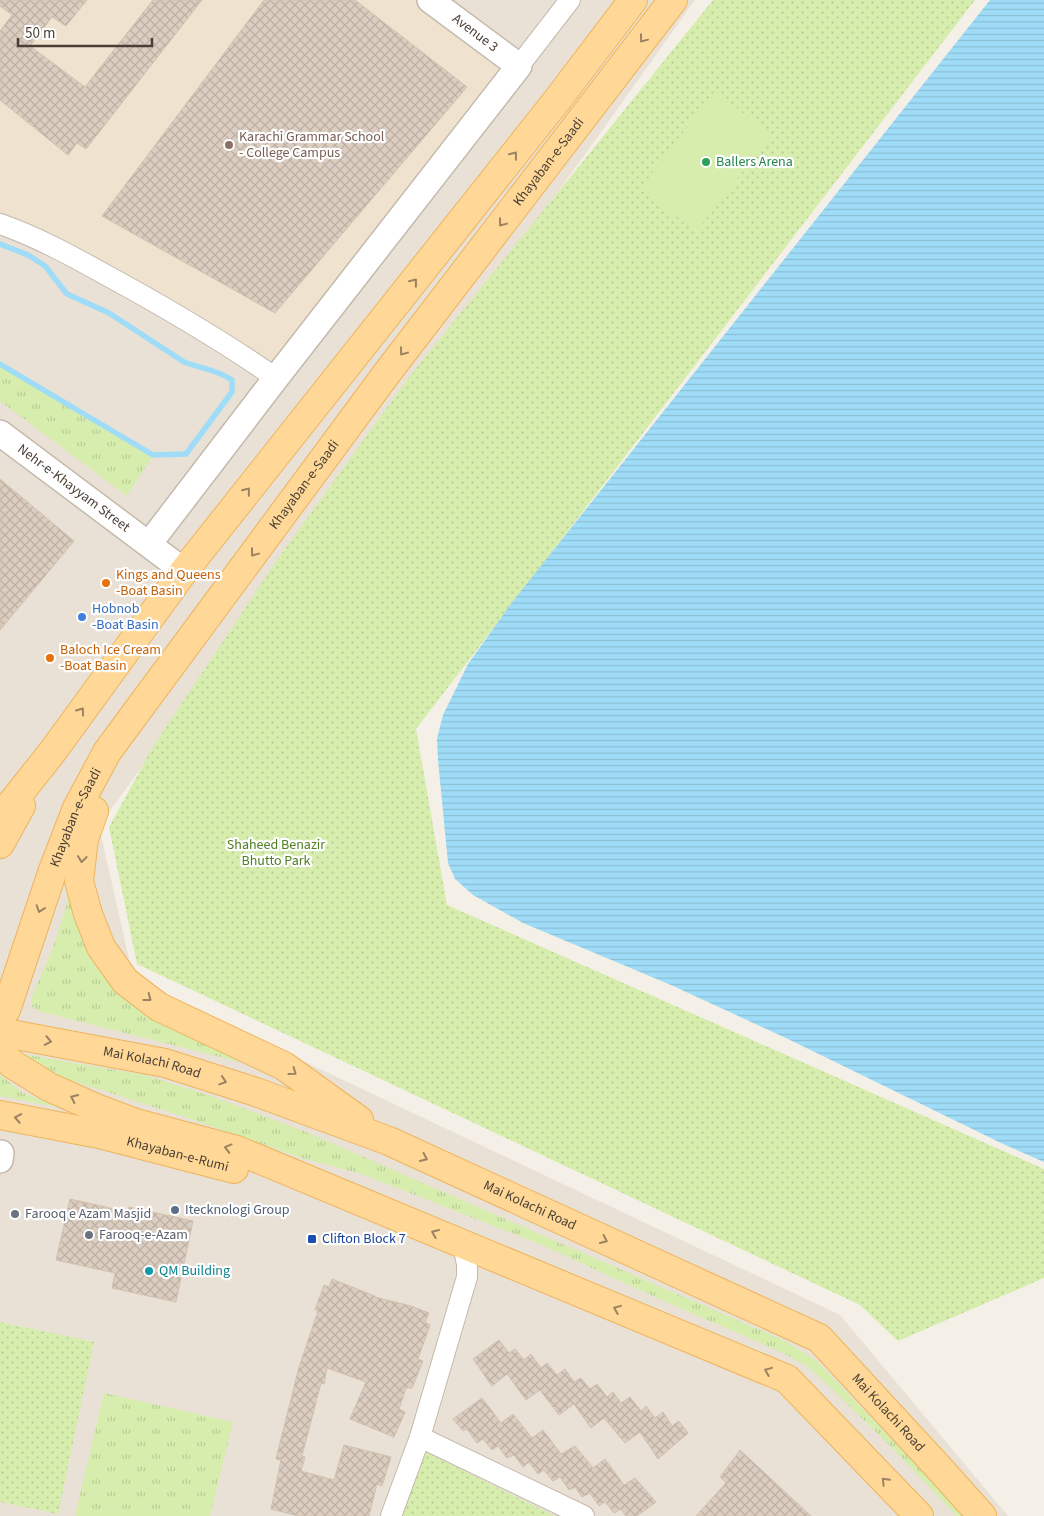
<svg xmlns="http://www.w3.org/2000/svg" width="1044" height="1516" font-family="'Source Sans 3',sans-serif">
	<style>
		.residential { fill: #e9e1d5 }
		.education { fill: #efe3d0 }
		.grass { fill: url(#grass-tufts) }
		.park { fill: url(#park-dots) }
		.pitch { fill: #d6edad }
		.water { fill: url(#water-rules) }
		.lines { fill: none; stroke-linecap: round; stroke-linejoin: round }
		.stream { stroke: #9fdcf7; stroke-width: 5.5 }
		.building { fill: url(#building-cross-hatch); stroke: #d3c1ae }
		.minor-casing { stroke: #c4b9ac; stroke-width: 22 }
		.tertiary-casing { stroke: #c4b9ac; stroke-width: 28 }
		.primary-casing { stroke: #eeb45c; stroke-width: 30 }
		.minor { stroke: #fff; stroke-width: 20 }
		.tertiary { stroke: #fff; stroke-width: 25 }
		.primary { stroke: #ffd796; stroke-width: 28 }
		.oneway { stroke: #9b8361 }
		.education-dot { fill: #8d6e63; stroke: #fff; stroke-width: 2 }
		.leisure-dot { fill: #2e9e5b; stroke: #fff; stroke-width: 2 }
		.food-dot { fill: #e8710a; stroke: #fff; stroke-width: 2 }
		.shop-dot { fill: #3f7fe0; stroke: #fff; stroke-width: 2 }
		.service-dot { fill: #5c6f8a; stroke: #fff; stroke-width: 2 }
		.worship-dot { fill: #6b7280; stroke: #fff; stroke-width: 2 }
		.transit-dot { fill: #1a4fb4; stroke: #fff; stroke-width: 2 }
		.culture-dot { fill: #0f9aa8; stroke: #fff; stroke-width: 2 }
		.labels { text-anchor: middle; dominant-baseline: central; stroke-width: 4.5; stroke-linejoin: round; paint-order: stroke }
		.street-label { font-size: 14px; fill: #493f35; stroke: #fff }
		.education-label { font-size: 14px; fill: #785e54; stroke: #fff; text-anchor: start }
		.leisure-label { font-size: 14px; fill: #27864d; stroke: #fff; text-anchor: start }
		.food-label { font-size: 14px; fill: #c56008; stroke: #fff; text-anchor: start }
		.shop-label { font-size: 14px; fill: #366cbe; stroke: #fff; text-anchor: start }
		.park-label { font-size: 14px; fill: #508123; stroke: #fff }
		.service-label { font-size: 14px; fill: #4e5e75; stroke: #fff; text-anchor: start }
		.worship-label { font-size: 14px; fill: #5b616d; stroke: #fff; text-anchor: start }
		.transit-label { font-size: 14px; fill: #164399; stroke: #fff; text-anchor: start }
		.culture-label { font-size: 14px; fill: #0d838f; stroke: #fff; text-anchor: start }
	</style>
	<defs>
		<pattern id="grass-tufts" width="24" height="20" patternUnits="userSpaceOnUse" patternTransform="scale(1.25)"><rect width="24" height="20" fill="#d6edad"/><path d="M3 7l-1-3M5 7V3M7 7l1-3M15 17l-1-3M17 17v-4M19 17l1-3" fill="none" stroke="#b9cc95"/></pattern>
		<pattern id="park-dots" width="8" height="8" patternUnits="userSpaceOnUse" patternTransform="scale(1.25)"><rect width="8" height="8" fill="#d6edad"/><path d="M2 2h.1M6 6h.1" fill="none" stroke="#b9cc95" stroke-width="1.8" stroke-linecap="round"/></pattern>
		<pattern id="water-rules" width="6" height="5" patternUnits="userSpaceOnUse" patternTransform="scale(1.25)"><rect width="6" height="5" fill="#9fdcf7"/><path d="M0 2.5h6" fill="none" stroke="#8abed4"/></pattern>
		<pattern id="building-cross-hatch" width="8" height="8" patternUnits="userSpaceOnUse" patternTransform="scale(1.25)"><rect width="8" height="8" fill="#dbcdbf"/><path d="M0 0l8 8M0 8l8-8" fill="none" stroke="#bdb1a5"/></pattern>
	</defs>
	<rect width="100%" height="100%" fill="#f5f0e7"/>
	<path class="residential" d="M0 0H695L604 128 99 826 134 981 840 1315 1008 1516H0Z"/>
	<path class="education" d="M0 0H431L519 66 276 378 0 224Z"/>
	<path class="grass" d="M0 364 153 455 127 496 0 401Z
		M70 894 76 924 89 952 102 973 121 993 264 1068 38 1011 32 1006V997L55 942Z
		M23 1054 144 1075 208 1095 306 1132 785 1341 817 1361 965 1516H957L891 1447 827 1384 808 1367 781 1352 666 1302 535 1242 359 1173 308 1160 185 1117 64 1078Z
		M0 1075 23 1093 62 1108 0 1096Z
		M104 1393 233 1422 210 1516H75Z"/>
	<path class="park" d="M713 0H975L416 729 447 905 1044 1169V1278L898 1341 860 1305 137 964 109 827 154 745 277 560 409 377Z
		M0 1322 94 1342 58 1514 0 1502Z
		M424 1451 555 1516H401Z"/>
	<path class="pitch" d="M715 91 771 135 696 232 641 188Z"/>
	<path class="water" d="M990 0H1044V1162L1001 1143 788 1039 671 985 523 923 473 895 455 879 448 863 438 760 437 739 443 715 468 664 513 601Z"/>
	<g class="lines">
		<path class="stream" d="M0 244 28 255 45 266 67 294 109 313 184 362C200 368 218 370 232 380V392L186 454 153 455 0 364"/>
	</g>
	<path class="building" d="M0 0H87L66 26 52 17 30 46 85 87 153 0H202L86 149 77 143 68 155 0 100V31L12 15 0 6Z
		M264 0H355L467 87 275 313 102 216Z
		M0 479 74 541 0 630Z
		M70 1199 128 1212 129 1207 193 1221 176 1302 112 1288 115 1273 56 1260Z
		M332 1279 375 1296V1297L411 1306 429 1313 425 1322 430 1325 418 1359 423 1361 412 1388H406L399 1409 405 1412 394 1437 350 1419 366 1382 327 1368 324 1384 321 1383 302 1456 305 1457 301 1471 334 1480 344 1445 391 1457 382 1486 377 1484 369 1516H298L271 1509 281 1460 276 1459 299 1367 318 1311 315 1310 324 1285 329 1287Z
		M499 1340 509 1353 515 1349 524 1360 531 1354 541 1368 547 1363 557 1375 565 1369 574 1382 581 1378 590 1389 597 1384 607 1397 613 1392 621 1403 630 1397 641 1411 646 1406 655 1418 663 1412 672 1426 679 1421 688 1433 658 1459 640 1432 625 1443 604 1418 591 1428 574 1404 559 1415 540 1390 526 1400 507 1374 492 1386 473 1359Z
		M482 1398 501 1423 513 1414 532 1438 543 1430 561 1454 575 1446 593 1468 605 1459 624 1485 635 1478 656 1502 637 1516H626L621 1509 614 1513 605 1502 599 1506 590 1493 582 1497 575 1487 569 1490 560 1477 553 1481 544 1470 538 1474 529 1462 523 1467 514 1455 507 1458 498 1446 492 1450 483 1439 477 1443 467 1429 463 1431 453 1419Z
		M740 1450 811 1516H696L726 1483 720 1477Z"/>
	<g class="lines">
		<g class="minor-casing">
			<path id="minor" d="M519 66 570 0
				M0 224C37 237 72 256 106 275 165 307 221 340 276 378
				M420 1437 584 1516
				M391 1516 420 1437 467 1277V1264L463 1245"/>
		</g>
		<g class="tertiary-casing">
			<g id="tertiary">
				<path id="s1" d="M0 433 184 571"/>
				<path d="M149 544 276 378 519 66 430 0"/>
				<path d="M0 1160 1 1153"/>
			</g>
		</g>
		<g class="primary-casing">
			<g id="primary">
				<path d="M94 811 84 839 79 881 88 914 101 947 125 981 159 1007 284 1066 359 1120"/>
				<path d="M0 818 53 751 184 571 558 99 633 0"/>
				<path d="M0 844 21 806"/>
				<path id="s2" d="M0 1017 6 1010 53 870 77 808 107 752 387 373 673 0"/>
				<path id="s3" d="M0 1032 165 1063 256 1092 389 1141 819 1338 939 1468 982 1516"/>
				<path d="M0 1052 12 1064 49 1087 96 1108 136 1123 237 1150 787 1379 919 1516"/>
				<path id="s4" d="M0 1115 99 1134 234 1169"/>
			</g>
		</g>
		<use href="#minor" class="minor"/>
		<use href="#tertiary" class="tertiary"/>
		<use href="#primary" class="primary"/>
	</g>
	<defs><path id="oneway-chevron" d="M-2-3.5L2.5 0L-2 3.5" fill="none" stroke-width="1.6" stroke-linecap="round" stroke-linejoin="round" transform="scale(1.25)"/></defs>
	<g class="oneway">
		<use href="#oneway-chevron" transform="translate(643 39) rotate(127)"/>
		<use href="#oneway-chevron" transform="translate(514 155) rotate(-52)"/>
		<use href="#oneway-chevron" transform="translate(502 223) rotate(127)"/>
		<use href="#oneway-chevron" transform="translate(414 282) rotate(-52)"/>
		<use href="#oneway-chevron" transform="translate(403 352) rotate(127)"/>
		<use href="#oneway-chevron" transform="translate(247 491) rotate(-51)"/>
		<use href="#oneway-chevron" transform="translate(254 553) rotate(127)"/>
		<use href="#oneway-chevron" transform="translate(81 711) rotate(-54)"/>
		<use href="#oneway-chevron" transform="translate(82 859) rotate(96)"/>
		<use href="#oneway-chevron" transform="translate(40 909) rotate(109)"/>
		<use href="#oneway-chevron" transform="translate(148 998) rotate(37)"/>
		<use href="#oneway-chevron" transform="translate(48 1041) rotate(11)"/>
		<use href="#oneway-chevron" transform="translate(293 1072) rotate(36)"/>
		<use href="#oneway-chevron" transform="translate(223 1081) rotate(18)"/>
		<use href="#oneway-chevron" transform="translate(74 1098) rotate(-155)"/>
		<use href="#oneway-chevron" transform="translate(18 1118) rotate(-169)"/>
		<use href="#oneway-chevron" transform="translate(228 1148) rotate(-165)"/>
		<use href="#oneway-chevron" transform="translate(424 1158) rotate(25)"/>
		<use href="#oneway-chevron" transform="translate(435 1233) rotate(-157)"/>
		<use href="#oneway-chevron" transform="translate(604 1240) rotate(25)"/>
		<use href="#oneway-chevron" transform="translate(617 1309) rotate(-158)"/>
		<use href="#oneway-chevron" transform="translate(768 1371) rotate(-158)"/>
		<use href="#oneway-chevron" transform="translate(885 1481) rotate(-134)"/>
	</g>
	<circle class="education-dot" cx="229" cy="145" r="5"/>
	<circle class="leisure-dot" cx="706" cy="162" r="5"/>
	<g class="food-dot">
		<circle cx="106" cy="583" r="5"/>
		<circle cx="50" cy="658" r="5"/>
	</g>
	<circle class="shop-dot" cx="82" cy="617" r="5"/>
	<circle class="service-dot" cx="175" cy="1210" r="5"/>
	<g class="worship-dot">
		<circle cx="15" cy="1214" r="5"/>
		<circle cx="89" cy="1235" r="5"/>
	</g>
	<rect class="transit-dot" x="307" y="1234" width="10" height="10" rx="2.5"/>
	<circle class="culture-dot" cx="149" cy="1271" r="5"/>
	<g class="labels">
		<g class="street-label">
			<text transform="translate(475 33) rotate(37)">Avenue 3</text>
			<text stroke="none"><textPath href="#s2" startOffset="1024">Khayaban-e-Saadi</textPath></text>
			<text stroke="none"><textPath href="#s2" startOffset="619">Khayaban-e-Saadi</textPath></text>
			<text stroke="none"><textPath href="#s1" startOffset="92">Nehr-e-Khayyam Street</textPath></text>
			<text stroke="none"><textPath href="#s2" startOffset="214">Khayaban-e-Saadi</textPath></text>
			<text stroke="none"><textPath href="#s3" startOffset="155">Mai Kolachi Road</textPath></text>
			<text stroke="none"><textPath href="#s4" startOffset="182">Khayaban-e-Rumi</textPath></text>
			<text stroke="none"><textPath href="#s3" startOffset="560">Mai Kolachi Road</textPath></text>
			<text stroke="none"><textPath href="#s3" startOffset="980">Mai Kolachi Road</textPath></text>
		</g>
		<g class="education-label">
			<text x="239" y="137">Karachi Grammar School<tspan x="239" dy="16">- College Campus</tspan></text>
		</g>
		<g class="leisure-label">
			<text x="716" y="162">Ballers Arena</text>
		</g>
		<g class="food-label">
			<text x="116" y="575">Kings and Queens<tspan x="116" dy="16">-Boat Basin</tspan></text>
			<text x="60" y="650">Baloch Ice Cream<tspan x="60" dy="16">-Boat Basin</tspan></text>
		</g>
		<g class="shop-label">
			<text x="92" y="609">Hobnob<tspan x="92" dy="16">-Boat Basin</tspan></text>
		</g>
		<g class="park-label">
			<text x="276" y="845">Shaheed Benazir<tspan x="276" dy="16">Bhutto Park</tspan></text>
		</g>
		<g class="service-label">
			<text x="185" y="1210">Itecknologi Group</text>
		</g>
		<g class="worship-label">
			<text x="25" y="1214">Farooq e Azam Masjid</text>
			<text x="99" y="1235">Farooq-e-Azam</text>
		</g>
		<g class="transit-label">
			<text x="322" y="1239">Clifton Block 7</text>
		</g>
		<g class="culture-label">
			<text x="159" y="1271">QM Building</text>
		</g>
	</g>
	<path d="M18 38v8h134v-8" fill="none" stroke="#493f35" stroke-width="2.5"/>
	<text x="25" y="38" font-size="15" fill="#493f35" stroke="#ffffff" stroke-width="4" paint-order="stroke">50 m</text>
</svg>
